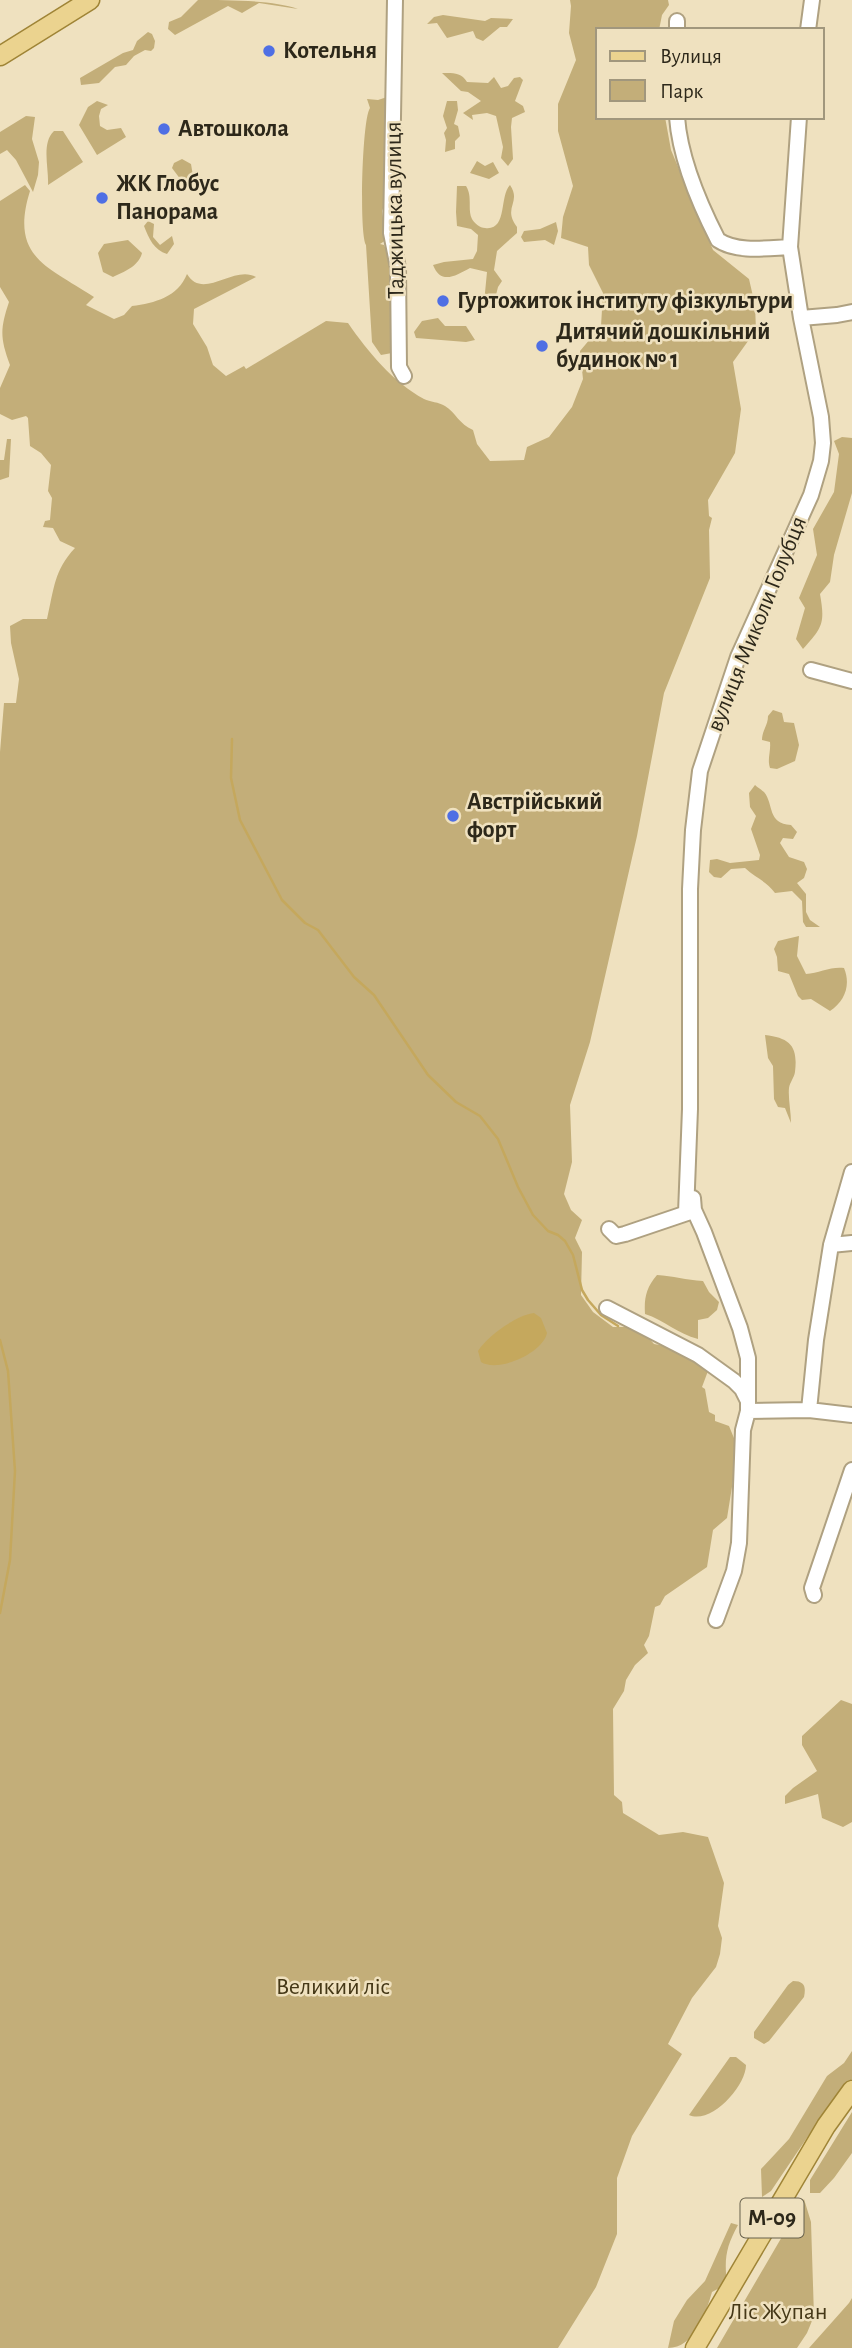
<svg xmlns="http://www.w3.org/2000/svg" width="852" height="2348" font-family="'Alegreya Sans',sans-serif">
	<style>
		.green { fill: #c3ae79 }
		.water { fill: #c5a85d }
		.lines { fill: none; stroke-linecap: round; stroke-linejoin: round }
		.stream { stroke: #c5a85d; stroke-width: 2.5 }
		.minor-casing { stroke: #afa181; stroke-width: 18 }
		.major-casing { stroke: #9f8436; stroke-width: 21 }
		.minor { stroke: #fff; stroke-width: 14 }
		.major { stroke: #ebd38f; stroke-width: 18 }
		.poi-dot { fill: #4f6fe4; stroke: #efe1bf; stroke-width: 2.5 }
		.labels { text-anchor: middle; dominant-baseline: central; stroke-width: 5; stroke-linejoin: round; paint-order: stroke }
		.shield { fill: #efe1bf; stroke: #67604c; stroke-width: 2 }
		.shield-label { font-size: 23px; font-weight: bold; fill: #2d281a }
		.poi-label { font-size: 24px; font-weight: bold; fill: #2d281a; stroke: #efe1bf; text-anchor: start }
		.street-label { font-size: 24px; fill: #2d281a; stroke: #efe1bf }
		.park-label { font-size: 24px; fill: #453817; stroke: #efe1bf }
	</style>
	<rect width="100%" height="100%" fill="#efe1bf"/>
	<path class="green" d="M198 0C226 0 274 0 298 9L259 3 242 13 228 6 175 35 168 29 169 22 181 17Z
		M570 0H668L669 5 662 15 659 30H598V117H665L671 150 713 250 749 279 755 305 756 330 733 362 741 409 735 453 708 500 709 516 712 518 709 530 710 578 664 693 637 836 590 1042 570 1105 572 1162 564 1194 571 1210 582 1220 575 1238 582 1252 581 1295 593 1312 613 1327H634L647 1336 654 1344 670 1347 708 1371 702 1387 705 1389 709 1412 715 1415V1421L729 1426 736 1443V1462L727 1518 713 1530 707 1567 665 1596 660 1605 655 1607 649 1636 644 1645 648 1653 635 1665 626 1680 624 1691 613 1709 614 1795 622 1802 623 1813 659 1835 683 1832 708 1837 724 1883 718 1926 722 1938 720 1954 716 1967 692 1998 668 2044 682 2054 632 2136 617 2178V2234L596 2287 558 2348H0V752L4 703H16L19 679 11 643 10 626 23 619H47C54 589 54 570 75 548L60 541 53 528 43 527 45 521 50 520 52 498 48 491 51 465 41 453 30 446 28 418 26 416 12 420 0 414V388L10 365C0 338 0 329 9 302L0 287V201L25 185 30 191C9 258 49 267 94 297L86 305 114 319 124 315 132 306C155 303 178 297 187 274 203 301 234 264 256 277L194 309 193 324 207 347 213 365 226 376 244 366 246 369 326 321 348 323C368 352 393 382 424 399 430 402 439 402 445 406 456 413 459 424 473 430L477 444 490 461 524 460 527 447 549 437 572 407 583 379 580 351 601 326 603 293 589 265 588 247 561 238 563 217 573 186 558 131V104L576 60 569 33 571 6Z
		M443 15 485 21 491 18 513 19 507 27H500L483 41 476 38 473 31 447 38 437 23 427 24 434 17Z
		M148 32 152 34 155 41 154 48 151 51 145 50 134 56 126 65 115 67 99 83 81 85 80 78 123 53 133 50 137 41Z
		M442 73C453 73 461 72 467 82L488 83 494 77 501 88 508 86 514 78 520 77 523 80 515 101 523 106 525 112 512 118 511 127 513 159 508 166 501 158 503 147 496 116 487 113 472 115 473 120 463 113 481 101 468 92 461 91Z
		M387 97 388 130 385 139 387 152 384 160 387 172 385 203 382 211 386 240 380 244 384 245 391 260 392 353 381 355 372 342 366 245C359 234 362 119 370 108L367 99 378 100Z
		M97 101 108 105 101 109 99 116 100 126 107 130 121 128 126 137 97 155 79 125 88 107Z
		M447 101H457L458 110 454 124 458 126 460 136 455 141V149L445 152 446 140 444 133 447 128 443 116Z
		M26 116 35 117 32 139 39 162 38 175 33 192 16 160 7 150 0 154V132Z
		M54 131H63L83 162 48 185C49 168 41 143 54 131Z
		M182 159 191 164 193 176 187 188 172 168 174 163Z
		M477 161 485 166 493 162 499 173 489 179 470 173Z
		M510 185C522 203 502 207 517 227V233L497 251 494 270 502 281 498 287 493 307 488 308 484 303 487 272 470 268C455 276 441 285 433 265L444 262 473 259 477 251 478 235 471 229 457 226 456 212 457 186H466C473 197 467 209 472 219 474 223 480 228 485 228 508 231 499 196 510 185Z
		M148 221 154 224 153 237 160 245 172 236 174 244 167 254C154 250 149 239 144 226Z
		M556 222 558 231 554 245 545 240 524 242 521 237 524 231 540 229Z
		M128 240 142 253C139 266 124 272 113 277L103 272 98 253 104 244Z
		M438 318 445 326H466L475 340 466 342 416 338 414 332 422 321Z
		M842 437 852 438V493L834 555 830 582 820 594C825 623 823 627 803 649L796 639 805 608 799 598 817 555 813 529 834 492 839 454 834 441Z
		M7 439H11L9 477 0 480V460H4Z
		M773 710 782 713 784 722 794 723 799 745 795 761 777 769 770 768C767 759 771 752 770 742L762 740C762 730 768 726 768 716Z
		M755 785C756 786 763 791 764 792 774 804 767 824 791 825L797 832 793 839 783 838 780 843 789 857 804 862 807 869 804 878 797 883 806 894V912L810 920 820 927H806L803 922 802 901 792 891 775 893C766 881 756 878 745 868L731 869 721 878 714 877 709 872 710 860 717 859 730 863 759 860 760 855 751 829 756 816 750 807 749 793Z
		M799 936 797 956 806 974C819 973 832 966 844 968 851 985 845 1001 830 1011L811 999 802 1000 798 996 789 974 778 971 777 957 774 949 778 941Z
		M765 1035C791 1038 798 1047 795 1072 794 1078 790 1082 789 1088 788 1099 791 1111 791 1123L785 1108 778 1107 774 1099 773 1066 768 1058Z
		M657 1275C673 1276 686 1280 703 1281L709 1292 719 1302 717 1310 708 1318 698 1320V1339C678 1334 664 1320 645 1314 644 1298 646 1288 657 1275Z
		M841 1700 852 1704V1822L843 1827 822 1818 818 1794 785 1804V1796L793 1788 817 1771 802 1745V1736Z
		M793 1981C805 1981 806 1987 804 1997L769 2041 764 2044 754 2038V2032L788 1985Z
		M852 2051V2079L823 2114 771 2191 762 2197 761 2169 789 2139 827 2076 844 2063Z
		M730 2057H736L746 2065C746 2086 711 2125 689 2115Z
		M852 2112V2153L834 2178 820 2193H810V2180Z
		M804 2199 811 2222 814 2316 807 2333 797 2348H717Z
		M731 2223 738 2225C726 2247 724 2258 727 2284L712 2292C706 2313 694 2348 668 2348L674 2321 687 2300 705 2281Z
		M852 2298V2348H809L849 2303Z"/>
	<path class="water" d="M534 1313 541 1318 547 1333C543 1353 498 1373 481 1362L478 1351C487 1336 517 1315 534 1313Z"/>
	<g class="lines">
		<path class="stream" d="M232 739 231 778 240 820 282 900 305 923 318 930 354 977 374 995 428 1075 456 1102 480 1116 498 1139 518 1187 533 1215 548 1231 558 1235 565 1241 573 1255 582 1290 588 1300 601 1315 618 1326
			M0 1340 8 1371 15 1471 10 1560 0 1613"/>
		<g class="minor-casing">
			<path id="minor" d="M395 0 391 233 398 268 399 367 404 376
				M677 30V21
				M808 30 812 0
				M677 117C680 159 699 203 718 240 737 253 768 248 790 247
				M801 318 837 315 852 312
				M811 670 852 681
				M693 1198 694 1210 704 1232 740 1328 748 1358V1411L743 1430 739 1543 734 1571 716 1620
				M686 1213 690 1109V889L693 830 700 771 738 657 811 495 821 461 823 443 821 417 801 318 790 247 799 117
				M609 1229 616 1236 625 1234 693 1211
				M831 1245 852 1243
				M607 1308 698 1355 734 1381 742 1389 747 1399
				M809 1410 816 1340 831 1245 852 1172
				M748 1411 809 1410 852 1415
				M814 1595 812 1588 852 1470"/>
		</g>
		<g class="major-casing">
			<path id="major" d="M0 56 90 0
				M695 2348 826 2126 852 2090"/>
		</g>
		<use href="#minor" class="minor"/>
		<use href="#major" class="major"/>
	</g>
	<g class="poi-dot">
		<circle cx="269" cy="51" r="7"/>
		<circle cx="164" cy="129" r="7"/>
		<circle cx="102" cy="198" r="7"/>
		<circle cx="443" cy="301" r="7"/>
		<circle cx="542" cy="346" r="7"/>
		<circle cx="453" cy="816" r="7"/>
	</g>
	<g class="labels">
		<rect class="shield" x="740.5" y="2198.5" width="63" height="39" rx="5"/>
		<g class="shield-label">
			<text x="772" y="2218">М-09</text>
		</g>
		<g class="poi-label">
			<text x="283" y="51">Котельня</text>
			<text x="178" y="129">Автошкола</text>
			<text x="116" y="184">ЖК Глобус<tspan x="116" dy="28">Панорама</tspan></text>
			<text x="457" y="301">Гуртожиток інституту фізкультури</text>
			<text x="556" y="332">Дитячий дошкільний<tspan x="556" dy="28">будинок № 1</tspan></text>
			<text x="467" y="802">Австрійський<tspan x="467" dy="28">форт</tspan></text>
		</g>
		<g class="street-label">
			<text transform="translate(395 210) rotate(-91)">Таджицька вулиця</text>
			<text transform="translate(757 624) rotate(-68)">вулиця Миколи Голубця</text>
		</g>
		<g class="park-label">
			<text x="333" y="1987">Великий ліс</text>
			<text x="778" y="2312">Ліс Жупан</text>
		</g>
	</g>
	<rect x="596" y="28" width="228" height="91" fill="#efe1bf" stroke="#a1977d" stroke-width="2"/>
	<rect x="610" y="51" width="35" height="10" fill="#ebd38f" stroke="#a1977d" stroke-width="2"/>
	<text x="660" y="63" font-size="21" fill="#2d281a">Вулиця</text>
	<rect x="610" y="80" width="35" height="21" fill="#c3ae79" stroke="#a1977d" stroke-width="2"/>
	<text x="660" y="98" font-size="21" fill="#2d281a">Парк</text>
</svg>
